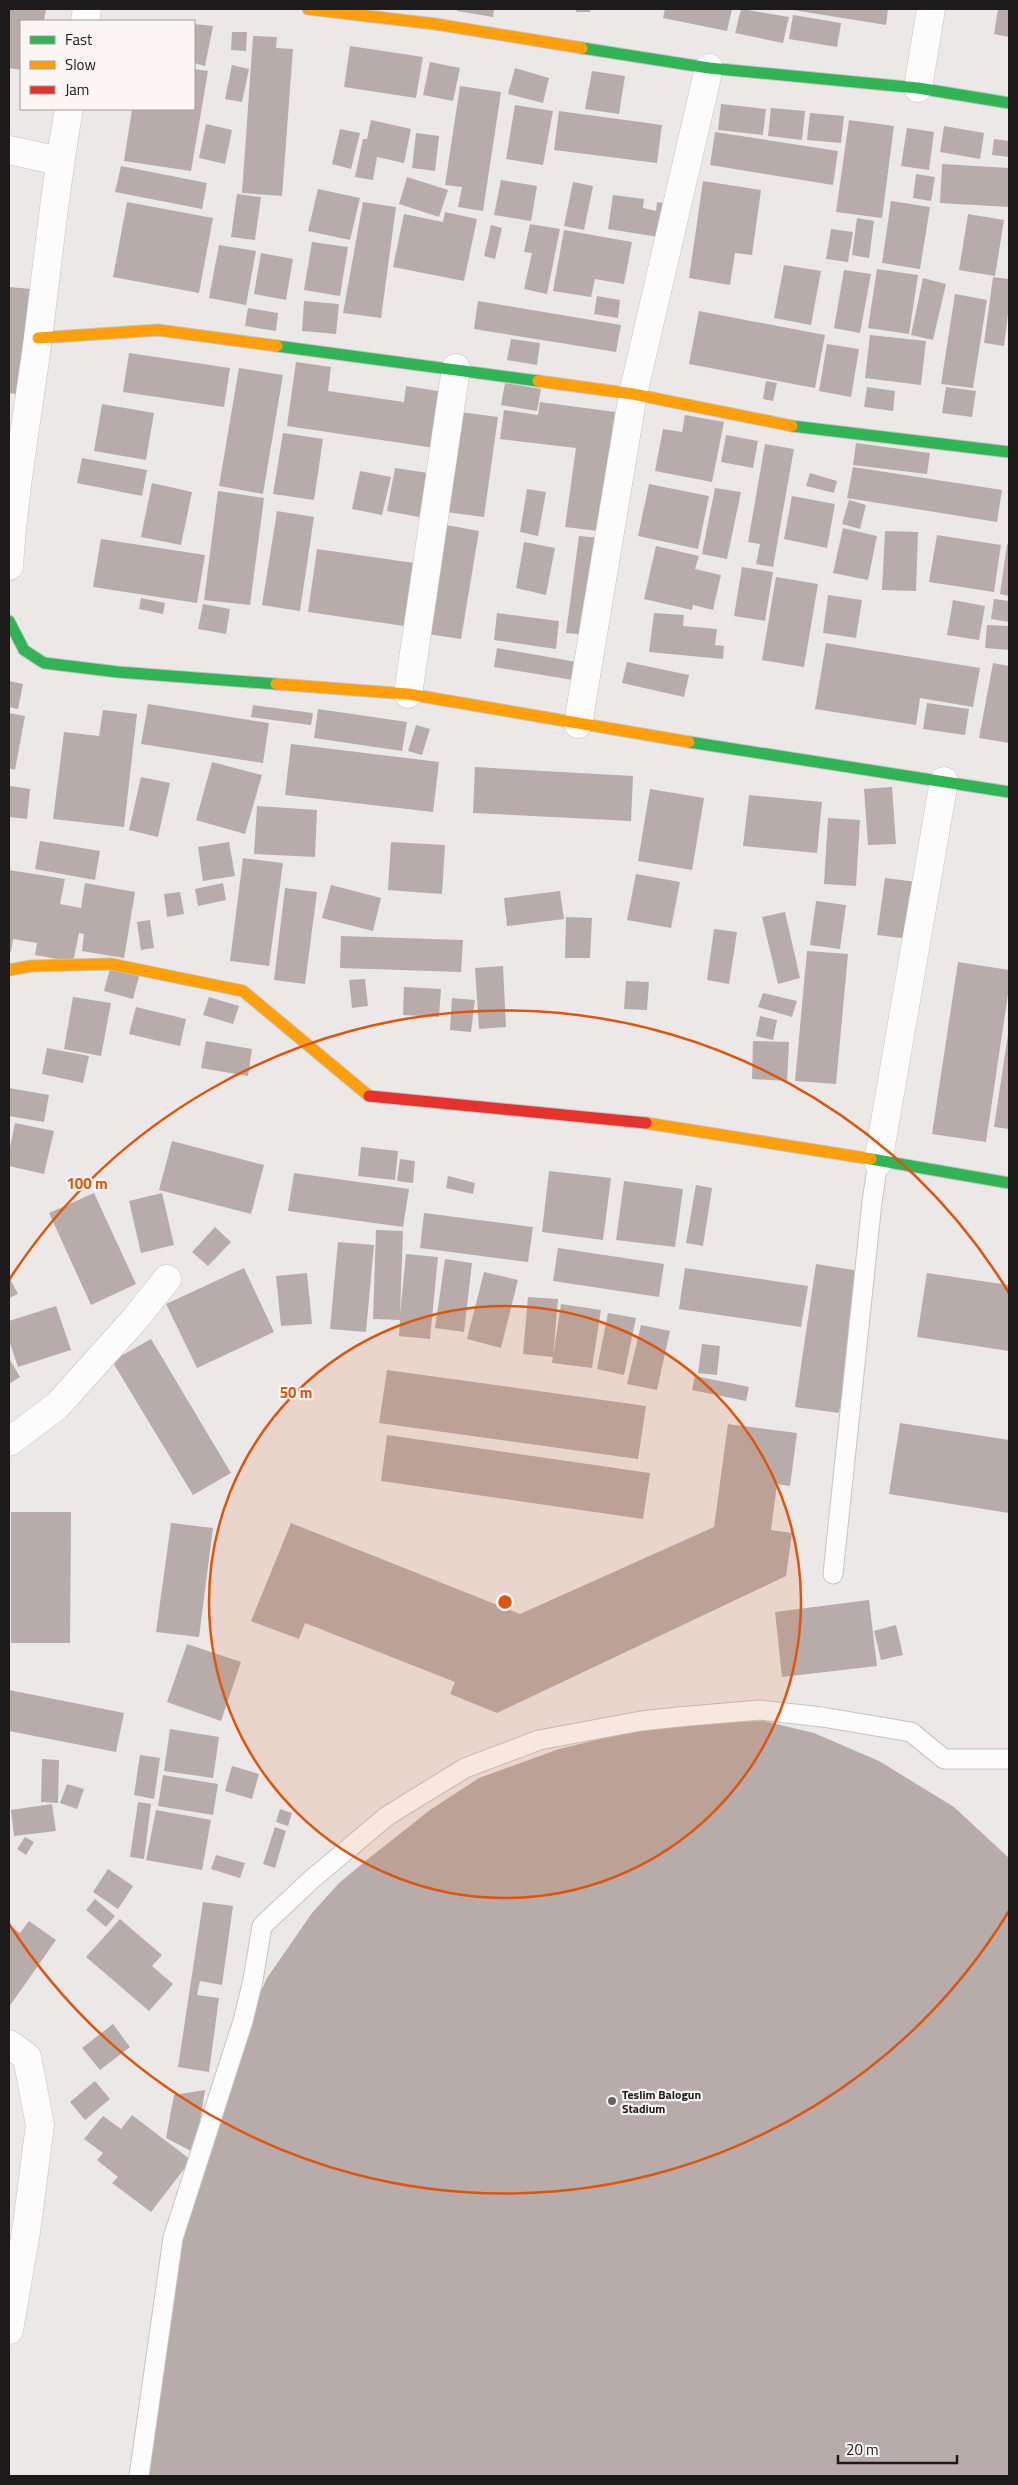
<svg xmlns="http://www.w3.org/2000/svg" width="1018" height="2485" font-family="'Titillium Web',sans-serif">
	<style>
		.building { fill: #b8acaa }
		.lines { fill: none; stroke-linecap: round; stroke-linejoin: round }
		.lane-casing { stroke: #c6c3c3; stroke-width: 21 }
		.street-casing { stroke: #c6c3c3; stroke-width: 29 }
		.fast-casing { stroke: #c6c3c3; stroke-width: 13 }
		.slow-casing { stroke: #c6c3c3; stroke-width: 13 }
		.jam-casing { stroke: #c6c3c3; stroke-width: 13 }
		.lane { stroke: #fcfcfc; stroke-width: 19 }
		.street { stroke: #fcfcfc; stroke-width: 28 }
		.fast { stroke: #30b455; stroke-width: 11 }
		.slow { stroke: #ff9f0a; stroke-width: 11 }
		.jam { stroke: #e5322d; stroke-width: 11 }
		.ring { fill: none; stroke: #de560d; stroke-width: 2.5 }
		.poi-dot { fill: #656262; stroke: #fbf5f4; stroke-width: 2 }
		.labels { text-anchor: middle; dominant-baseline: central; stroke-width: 4.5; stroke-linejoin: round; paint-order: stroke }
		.poi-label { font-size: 12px; font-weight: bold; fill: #1c1a1a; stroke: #fbf5f4; text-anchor: start }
		.centre { fill: #de560d; stroke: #fbf5f4; stroke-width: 2.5 }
		.ring-label { font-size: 15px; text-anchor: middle; font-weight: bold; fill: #de560d; stroke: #fbf5f4; stroke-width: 4.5; stroke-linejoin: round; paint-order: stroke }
	</style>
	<rect width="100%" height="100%" fill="#ece8e8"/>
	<path class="building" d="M9 9H46L44 21H21V70L9 68Z
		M457 9H494L493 17 457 11Z
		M576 9H590V12H576Z
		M665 9H732L727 31 663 18Z
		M741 9 789 17 783 43 735 33Z
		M787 9H888L886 25Z
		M998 9H1009V37L994 34Z
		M793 15 841 23 837 47 789 39Z
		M194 24 213 26 205 66 194 63Z
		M232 32H247L246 51 231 50Z
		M253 36 277 37 276 48 293 49 282 196 242 193Z
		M350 46 423 57 416 98 344 87Z
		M430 62 460 68 453 101 423 95Z
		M232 65 249 69 242 102 225 99Z
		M515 68 549 78 543 103 508 94Z
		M194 69 208 71 191 171 124 161 132 109H194Z
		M592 71 625 76 619 114 585 109Z
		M460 86 501 92 483 211 458 207 462 187 445 185Z
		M721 104 766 109 763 135 718 130Z
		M515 105 553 111 543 165 506 159Z
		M771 108 805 111 802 140 768 136Z
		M559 111 662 125 657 163 554 150Z
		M810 113 844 116 841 143 807 140Z
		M371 120 411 129 404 163 377 157 373 180 355 177 363 139H367Z
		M849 120 894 126 882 218 836 212Z
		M206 124 232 130 225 164 199 158Z
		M944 126 984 133 980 159 940 152Z
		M907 128 934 132 929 170 901 166Z
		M340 129 360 133 351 169 332 164Z
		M715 132 838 151 833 185 710 165Z
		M416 133 439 136 435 171 412 168Z
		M994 139 1009 141V157L992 155Z
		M942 164 1009 168V207L940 203Z
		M121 166 207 183 202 209 115 192Z
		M916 174 935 177 931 201 913 198Z
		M407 177 448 190 439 217 399 204Z
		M501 180 537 186 531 221 494 215Z
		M703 181 761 190 752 255 735 253 730 285 689 278Z
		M573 182 593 186 584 230 564 226Z
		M318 189 360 198 350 240 308 231Z
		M237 194 261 197 255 240 231 237Z
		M613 195 644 199 643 208 656 211 657 202 671 204 665 238 608 229Z
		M891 201 930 207 920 269 882 263Z
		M127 202 213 218 199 293 113 277Z
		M363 202 396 207 381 318 343 313Z
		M445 212 477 219 464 281 393 267 404 214 443 222Z
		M968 214 1004 220 995 276 959 270Z
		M857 218 874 221 869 258 852 255Z
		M530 224 560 229 547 294 524 289 532 253 524 252Z
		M491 225 502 228 495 259 484 256Z
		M831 229 853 232 848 262 826 259Z
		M564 230 632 242 624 284 595 279 591 297 553 291Z
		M312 242 348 247 340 296 304 290Z
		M219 245 256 251 246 305 209 298Z
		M261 253 293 259 286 300 254 294Z
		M784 265 821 271 811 325 774 318Z
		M877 269 918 275 909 334 868 328Z
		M844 270 871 274 860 333 834 328Z
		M993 277 1009 279V306L1004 346 984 343Z
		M923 278 946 284 933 340 911 335Z
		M9 287 32 289 22 395 9 393Z
		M955 294 987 300 973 388 941 384Z
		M597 296 620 300 618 318 594 314Z
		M304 301 339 304 336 334 302 331Z
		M478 301 621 325 616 352 474 329Z
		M248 308 278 313 276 331 245 326Z
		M699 311 825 335 815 388 689 364Z
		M870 335 926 341 921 385 865 378Z
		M511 339 540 343 537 365 507 360Z
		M827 344 859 349 851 397 819 391Z
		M129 353 230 368 224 407 123 392Z
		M296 362 331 367 328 391 404 402 406 386 444 392 435 448 287 426Z
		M239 368 283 375 263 494 219 486Z
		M766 381 777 383 773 401 763 399Z
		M505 383 541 389 537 411 501 405Z
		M867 387 895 391 893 411 864 407Z
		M946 387 976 391 972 417 942 413Z
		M540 402 615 412 598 531 565 527 576 448 500 439 504 410 538 415Z
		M102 404 154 413 146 460 94 451Z
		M460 412 498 417 484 517 446 512Z
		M685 415 724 422 712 482 655 471 663 429 682 432Z
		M283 433 323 439 314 500 273 494Z
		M726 435 758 441 753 468 721 462Z
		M856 443 930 453 927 474 853 465Z
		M765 444 794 449 773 567 756 564 760 544 748 542Z
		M82 458 147 470 142 496 77 483Z
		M853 467 1002 490 997 522 847 498Z
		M395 468 428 473 419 517 387 511Z
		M360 471 391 477 382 515 352 509Z
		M810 473 837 481 834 493 806 486Z
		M152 483 192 492 181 545 141 537Z
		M649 484 709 496 698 549 638 536Z
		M715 488 741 492 727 559 702 554Z
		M527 489 546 492 538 536 520 532Z
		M218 491 264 498 250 605 204 600Z
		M792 496 835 504 827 548 784 539Z
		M849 500 866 505 860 529 842 524Z
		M277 511 314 517 300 611 262 605Z
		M446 525 479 531 461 639 428 634Z
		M843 528 877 536 868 580 833 573Z
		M885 531 918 532 916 591 882 590Z
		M937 535 1001 545 994 592 929 582Z
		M579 536 601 538 588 635 566 633Z
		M101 539 205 555 197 603 93 587Z
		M524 542 555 548 546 595 516 588Z
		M1007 544H1009V596L1000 594Z
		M656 546 699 556 695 569 721 575 713 610 693 605 692 610 644 599Z
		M317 549 421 564 411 627 308 612Z
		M742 567 773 572 765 621 734 616Z
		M776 577 818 584 804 667 762 660Z
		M828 595 862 600 856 638 823 633Z
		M141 598 165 603 163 614 139 609Z
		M994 599 1009 601V622L991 619Z
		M953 600 985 606 979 640 947 635Z
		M203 604 230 609 226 634 198 629Z
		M497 613 559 621 556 649 494 640Z
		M654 613 684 615 683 626 717 629 715 645 724 646 723 659 649 652Z
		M987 625 1009 626V650L985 648Z
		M826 643 980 668 973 707 920 698 916 725 815 709Z
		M497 648 577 662 573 680 494 667Z
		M627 662 689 675 684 697 622 683Z
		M993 663 1009 666V743L979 738Z
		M9 681 23 684 18 709 9 707Z
		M927 703 969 709 965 735 923 729Z
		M148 704 269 723 263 763 141 744Z
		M253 705 313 713 311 725 251 717Z
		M318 709 407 722 402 751 314 738Z
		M103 710 137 714 124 827 53 819 64 732 99 736Z
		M9 713 25 716 15 770 9 768Z
		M416 725 430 729 422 755 408 751Z
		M291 744 439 762 433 812 285 795Z
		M212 762 262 775 245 834 196 820Z
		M475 767 633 776 631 821 473 813Z
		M141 777 170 783 158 837 129 830Z
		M10 786 30 789 27 819 9 817Z
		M892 787 896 844 868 845 864 789Z
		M650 789 704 798 692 870 638 861Z
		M749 795 822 802 817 853 743 846Z
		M257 806 317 810 315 857 254 854Z
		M828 818 860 820 856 886 824 884Z
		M40 841 100 851 95 880 35 869Z
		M229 842 235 876 203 881 198 847Z
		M391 842 445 845 442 894 388 890Z
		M243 858 283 863 269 966 230 961Z
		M9 870 65 879 60 904 81 908 85 883 135 892 124 958 82 951 84 934 79 933 73 962 35 955 37 943 13 939 11 952 9 951Z
		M636 874 680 882 671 928 627 920Z
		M885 878 917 882 909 939 877 935Z
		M223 883 226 900 198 906 195 889Z
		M331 885 381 898 373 931 322 918Z
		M285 888 317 892 305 984 274 980Z
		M560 891 564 919 507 926 504 898Z
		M180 892 184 914 167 917 164 894Z
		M816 901 846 905 840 949 810 945Z
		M785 912 800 978 778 984 762 917Z
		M566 917 592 918 590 958H565Z
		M150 920 154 948 141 950 137 922Z
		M714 929 737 932 729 984 707 980Z
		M341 936 463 940 461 972 340 968Z
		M807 951 848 954 836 1084 795 1081Z
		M958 962 1009 970V988L986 1142 932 1134Z
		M111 965 140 973 133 999 104 991Z
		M503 966 506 1027 479 1029 475 968Z
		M365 979 368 1006 352 1008 349 980Z
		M626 981 649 982 647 1010 624 1009Z
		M404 987 441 989 439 1017 403 1015Z
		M763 993 797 1001 792 1017 758 1007Z
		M73 997 111 1003 101 1056 64 1049Z
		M209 997 239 1006 233 1024 203 1015Z
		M452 998 475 1000 471 1032 450 1030Z
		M136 1007 186 1019 180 1046 129 1034Z
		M760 1016 777 1020 773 1040 756 1036Z
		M1008 1034H1009V1129L994 1127Z
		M206 1041 252 1049 248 1076 201 1068Z
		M753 1041 789 1042 787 1081 752 1079Z
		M47 1048 89 1056 83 1083 42 1074Z
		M9 1088 49 1095 44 1122 9 1116Z
		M15 1123 54 1131 44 1174 9 1166V1152Z
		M172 1141 264 1165 251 1214 159 1190Z
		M361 1147 398 1151 395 1180 358 1176Z
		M400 1159 415 1161 413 1183 397 1181Z
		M549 1171 611 1178 603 1240 542 1232Z
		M294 1173 409 1189 403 1227 288 1211Z
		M448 1176 475 1183 473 1194 446 1188Z
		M624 1181 683 1189 675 1247 616 1240Z
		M696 1185 712 1188 703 1246 686 1243Z
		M94 1193 136 1284 91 1305 49 1213Z
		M162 1193 174 1245 141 1253 129 1201Z
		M424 1213 533 1227 528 1262 420 1248Z
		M215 1227 231 1242 208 1266 192 1252Z
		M376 1230 403 1231 400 1315 406 1254 438 1257 430 1339 399 1336 400 1320 373 1319Z
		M338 1242 374 1245 366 1332 330 1329Z
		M558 1248 664 1264 659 1297 553 1281Z
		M445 1259 472 1263 464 1332 435 1328Z
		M816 1264 860 1271 839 1413 795 1407Z
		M244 1268 274 1332 197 1368 166 1304Z
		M685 1268 808 1286 801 1327 679 1309Z
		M484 1272 518 1280 501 1348 467 1339Z
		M307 1273 312 1324 281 1326 276 1276Z
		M927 1273 1009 1285V1351L917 1337Z
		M9 1277 18 1294 9 1298Z
		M528 1297 558 1299 553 1357 523 1354Z
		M561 1304 601 1310 592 1368 552 1363Z
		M56 1306 71 1350 18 1367 9 1340V1321Z
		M608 1313 636 1318 624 1375 597 1369Z
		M641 1325 670 1331 657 1390 627 1384Z
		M151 1339 231 1473 193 1495 112 1361Z
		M702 1344 720 1346 717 1375 698 1373Z
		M9 1358 20 1377 9 1384Z
		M387 1370 646 1406 638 1459 379 1423Z
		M695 1376 749 1387 746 1401 692 1390Z
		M900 1423 1009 1440V1513L889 1494Z
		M728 1424 797 1433 790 1486 777 1484 771 1530 792 1533 786 1576 497 1713 450 1694 455 1682 305 1623 299 1639 251 1621 291 1523 520 1614 714 1527Z
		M387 1435 650 1473 643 1519 381 1481Z
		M11 1512H71L70 1643H11Z
		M171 1523 213 1528 199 1637 156 1632Z
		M869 1600 877 1666 782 1677 775 1612Z
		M896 1625 903 1655 881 1660 874 1631Z
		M187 1644 241 1662 221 1721 167 1702Z
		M9 1690 124 1713 116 1752 9 1731Z
		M764 1721 814 1733 879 1761 954 1807 1009 1858V2476H147L191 2166 246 2024 267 1978 312 1913 339 1883 368 1859 430 1810 479 1778 559 1749 663 1724Z
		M170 1729 219 1737 213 1778 164 1771Z
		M140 1755 160 1758 154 1799 134 1795Z
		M42 1759 59 1760 58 1803 41 1802Z
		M232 1766 259 1774 252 1799 225 1791Z
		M163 1775 218 1784 213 1815 158 1806Z
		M67 1784 84 1789 77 1809 60 1803Z
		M138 1802 151 1804 144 1859 130 1857Z
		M52 1804 56 1831 14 1836 11 1810Z
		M280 1809 292 1813 288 1826 276 1822Z
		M156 1810 211 1820 202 1870 146 1860Z
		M275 1827 286 1831 275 1868 263 1864Z
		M25 1837 34 1842 26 1855 17 1849Z
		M216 1855 245 1863 240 1878 211 1869Z
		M108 1869 133 1886 118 1909 93 1892Z
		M95 1899 115 1916 106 1927 86 1910Z
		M203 1902 233 1906 222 1985 200 1981 197 1995 219 1998 209 2072 178 2067Z
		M120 1919 162 1955 152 1966 173 1984 149 2011 86 1957Z
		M29 1921 56 1940 9 2007V1925L20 1933Z
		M113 2024 130 2047 100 2070 82 2048Z
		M95 2081 110 2099 85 2120 70 2102Z
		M205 2090 195 2153 166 2138 174 2095Z
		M132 2115 191 2160 151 2212 112 2183 118 2177 97 2160 103 2153 84 2139 103 2116 121 2129Z"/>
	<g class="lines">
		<g class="lane-casing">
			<path id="lane" d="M833 1574 872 1202 878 1162
				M139 2476 173 2238 243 2021 253 1980 262 1926 311 1880 387 1816 465 1768 539 1740 641 1721 678 1717 760 1710 822 1717 911 1732 944 1759H1009"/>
		</g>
		<g class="street-casing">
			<path id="street" d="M85 21 87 9
				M918 88 931 9
				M9 150 59 161
				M9 566C14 489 28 414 38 338 48 261 55 185 69 109
				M408 694 456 368
				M578 724 633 394 709 68
				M878 1162 944 781
				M9 1442 57 1406 135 1319 167 1279
				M9 2044 27 2057 40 2125 26 2232 9 2330"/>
		</g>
		<g class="fast-casing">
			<path id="fast" d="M582 48 709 68 918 88 1009 103
				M277 346 538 381
				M792 426 1009 452
				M9 621 24 650 44 663 118 672 276 684
				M689 742 1009 792
				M871 1159 1009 1183"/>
		</g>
		<g class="slow-casing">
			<path id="slow" d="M308 9 435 24 582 48
				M38 338 158 330 277 346
				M538 381 633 394 792 426
				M276 684 408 694 689 742
				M9 970 31 966 111 964 243 991 369 1096
				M646 1123 871 1159"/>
		</g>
		<g class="jam-casing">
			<path id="jam" d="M369 1096 646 1123"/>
		</g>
		<use href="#lane" class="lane"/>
		<use href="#street" class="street"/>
		<use href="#fast" class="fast"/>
		<use href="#slow" class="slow"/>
		<use href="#jam" class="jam"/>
	</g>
	<circle cx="505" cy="1602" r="296" fill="#de560d" fill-opacity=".12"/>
	<g class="ring">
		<circle cx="505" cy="1602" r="296"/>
		<path d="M1009 1911A591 591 0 0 1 9 1924M9 1280A591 591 0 0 1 1009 1293"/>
	</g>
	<circle class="poi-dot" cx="612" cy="2101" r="5"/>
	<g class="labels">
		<g class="poi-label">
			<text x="622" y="2094">Teslim Balogun<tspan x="622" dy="14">Stadium</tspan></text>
		</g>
	</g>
	<circle cx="505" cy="1602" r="8" class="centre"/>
	<g class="ring-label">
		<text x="87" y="1189">100 m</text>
		<text x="296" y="1398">50 m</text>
	</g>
	<rect width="1018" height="2485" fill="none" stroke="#1c1a1a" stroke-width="20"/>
	<rect x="20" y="20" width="175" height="90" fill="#fbf5f4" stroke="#a29d9d"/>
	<rect x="30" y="36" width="25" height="8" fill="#30b455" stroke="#a29d9d"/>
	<text x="65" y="45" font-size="15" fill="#1c1a1a">Fast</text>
	<rect x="30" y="61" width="25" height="8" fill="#ff9f0a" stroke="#a29d9d"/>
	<text x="65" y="70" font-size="15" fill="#1c1a1a">Slow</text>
	<rect x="30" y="86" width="25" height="8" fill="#e5322d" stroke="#a29d9d"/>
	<text x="65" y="95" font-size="15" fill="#1c1a1a">Jam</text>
	<path d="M838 2455v8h119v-8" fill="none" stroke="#1c1a1a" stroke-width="2.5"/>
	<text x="846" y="2455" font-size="15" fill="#1c1a1a" stroke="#fbf5f4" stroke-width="4" paint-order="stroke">20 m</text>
</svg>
